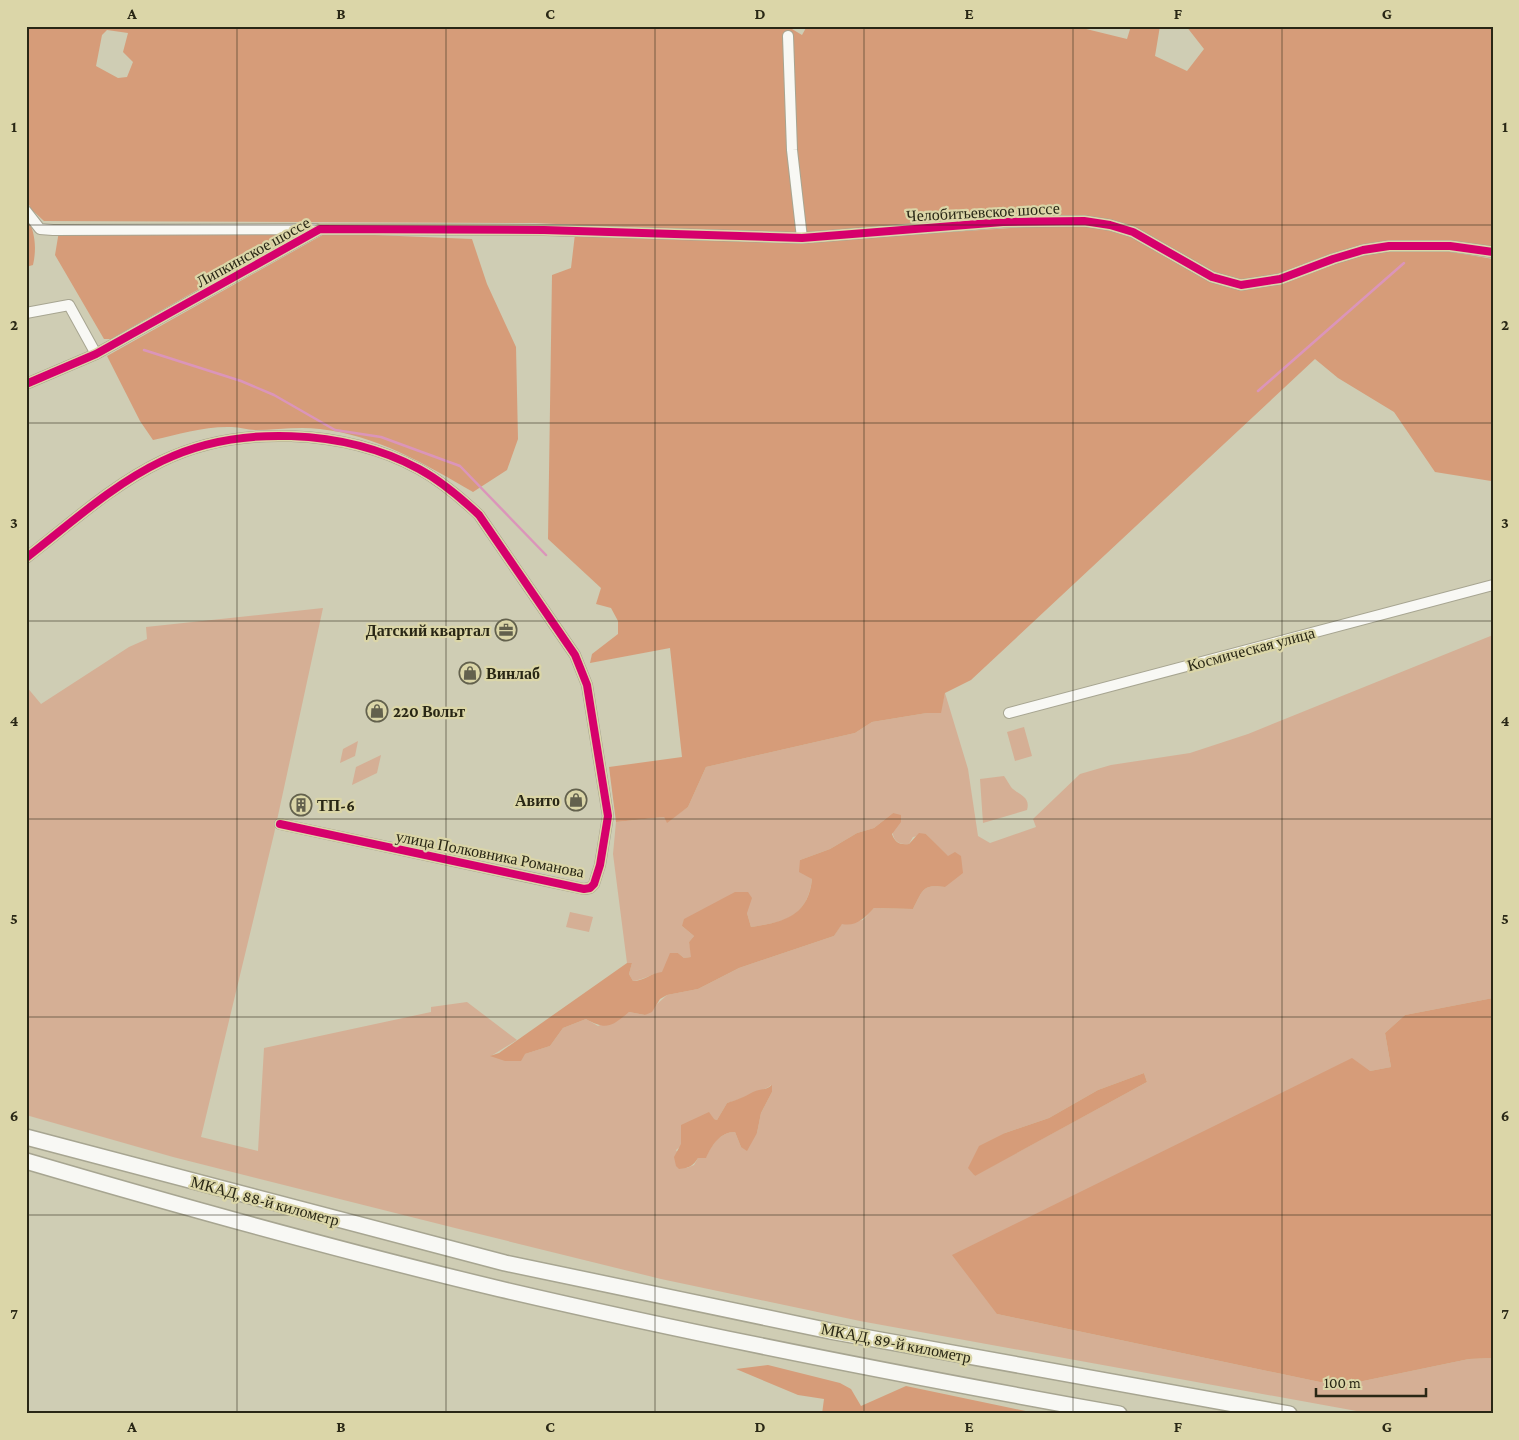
<svg xmlns="http://www.w3.org/2000/svg" width="1519" height="1440" font-family="'Crimson Pro',serif">
	<style>
		.green { fill: #d5af95; fill-rule: evenodd }
		.forest { fill: #d69c79; fill-rule: evenodd }
		.lines { fill: none; stroke-linecap: round; stroke-linejoin: round }
		.stream { stroke: #db95ba; stroke-width: 2.5 }
		.minor-casing { stroke: #a7a591; stroke-width: 12 }
		.highway-casing { stroke: #a7a591; stroke-width: 18 }
		.minor { stroke: #f8f8f4; stroke-width: 10 }
		.highway { stroke: #f8f8f4; stroke-width: 15 }
		.cycleway-casing { stroke: #dbd6a8; stroke-width: 11 }
		.cycleway { stroke: #d6006c; stroke-width: 8 }
		.grid { fill: none; stroke: #292715; stroke-width: 1; stroke-opacity: 0.55 }
		.labels { text-anchor: middle; dominant-baseline: central; stroke-width: 4.5; stroke-linejoin: round; paint-order: stroke }
		.street-label { font-size: 16px; fill: #292715; stroke: #dbd6a8 }
		.poi-label { font-size: 16px; font-weight: bold; fill: #292715; stroke: #dbd6a8; text-anchor: start }
		.neatline { fill: none; stroke: #292715; stroke-width: 2 }
		.grid-label { font-size: 16px; text-anchor: middle; font-weight: bold; fill: #292715 }
	</style>
	<rect width="100%" height="100%" fill="#cfcdb4"/>
	<path class="green" d="M323 608 274 834 201 1137 258 1151 264 1048 431 1012V1007L467 1002 517 1040 491 1056 525 1054 550 1046 563 1028 586 1019 598 1026 629 1012 645 1015 667 995 698 989 739 968 834 936 842 923 863 920 874 908 913 909C923 890 922 884 945 887L948 857 926 834 913 837 909 844C889 846 892 828 893 813L874 828 857 833 830 849 800 860 812 879C807 918 784 922 751 927L747 913 682 926 694 936 689 942 692 957 684 958 678 953 662 973C651 973 644 980 633 981L629 974 632 963H627L613 854 616 822 664 817 667 822 688 807 706 767 855 733 872 722 927 713H940L945 693 968 769 978 836 990 843 1036 827 1033 819 1080 774 1111 765 1190 753 1248 734 1493 635V998L1405 1015 1385 1033 1391 1067 1370 1071 997 1314 1339 1386 1469 1359 1493 1358V1414H1373L860 1321 661 1279 459 1229 173 1157 26 1115V686L41 704 129 647 147 639 146 627ZM1144 1073 1147 1082 974 1176 1005 1133 1049 1118 1098 1090ZM771 1085 772 1092 761 1113 757 1133 741 1147 735 1132C720 1132 712 1145 706 1157L698 1158 694 1165 687 1168 676 1150 714 1119 717 1120 727 1103C736 1101 766 1090 771 1085Z
		M1024 727 1032 756 1015 761 1007 732Z
		M358 741 355 756 340 763 343 749Z
		M381 755 377 773 352 785 356 767Z
		M1004 776C1007 780 1009 784 1011 787 1018 795 1031 796 1027 810L983 823 980 779Z
		M570 912 593 917 589 932 566 927Z"/>
	<path class="forest" d="M26 26H787L802 35 807 26H1074L1127 39 1131 26H1160L1155 56 1187 71 1204 49 1186 26H1493V248C1437 235 1382 238 1328 255 1302 263 1267 284 1241 281 1200 277 1169 241 1132 227 1110 218 1084 217 1061 215L797 235 535 223 44 221 31 209 26 198ZM107 30 128 33 123 52 133 62 127 77 118 78 96 66 102 35Z
		M26 215C35 231 37 247 33 265L26 267Z
		M1054 225 1103 227 1136 237 1228 287C1283 274 1338 256 1394 250 1426 247 1460 253 1493 259V498L1491 481 1435 472 1394 412 1338 378 1315 359 971 680 945 693 941 713H927L872 722 855 733 706 767 688 807 667 823 664 817 616 822 609 767 682 757 670 648 590 663 592 654 618 634V621L611 608 596 604 601 588 548 539 552 275 571 268 575 234 803 242Z
		M59 231 286 232 291 237 111 339H104L55 255Z
		M326 233 472 239 487 284 516 347 518 439 507 470 473 492C425 464 376 435 320 429 298 426 276 430 255 430 247 430 240 427 232 427 205 426 179 434 153 440L140 421 107 356Z
		M893 813 901 815V822L892 834C895 843 900 845 909 844L919 833 926 834 948 856 955 852 961 856 963 873 945 887C922 884 923 890 913 909L874 908C865 918 856 927 842 924L834 936 739 968 698 989 667 995 660 999 652 1012 645 1015 629 1012C612 1026 607 1031 586 1019L563 1028 550 1046 525 1054 521 1061H505L490 1056 499 1053 627 963H632L629 974 633 981C644 981 651 973 662 972L670 953H678L684 958 691 957 689 942 694 936 682 926 684 919 735 892H748L752 898 747 913 751 927C783 922 808 917 812 879L799 872 800 860 830 849 857 833 874 828Z
		M1493 998V1358L1469 1359 1339 1386 997 1314 952 1255 1352 1058 1370 1071 1391 1067 1385 1033 1405 1015Z
		M1144 1073 1147 1082 975 1176 968 1168 979 1146 1005 1133 1049 1118 1098 1090Z
		M772 1085V1092L761 1113 757 1133 747 1151 741 1147 735 1132C720 1132 712 1145 706 1158H698C693 1166 689 1168 679 1169L676 1166 674 1157 681 1144V1125L709 1112 714 1119 717 1120 727 1103C737 1100 744 1097 753 1092 761 1088 765 1091 772 1085Z
		M768 1365 840 1383 851 1389 861 1406 906 1386 1040 1414H822L824 1399 798 1395 736 1369Z"/>
	<g class="lines">
		<path class="stream" d="M144 350 241 381 274 395 335 430 381 437 460 466 546 555
			M1258 391 1404 263"/>
		<g class="minor-casing">
			<path id="minor" d="M788 36 792 150 802 238
				M26 211 40 229 53 230 319 229
				M26 313 69 305 96 354
				M26 384 96 354 320 229 544 230 802 238 1003 222 1084 221 1110 225 1133 232 1212 277 1241 285 1280 279 1333 259 1363 250 1389 246H1450L1493 252
				M26 558C70 524 112 485 162 461 238 424 345 429 419 469 441 481 461 498 479 515L575 655 587 685 608 816 600 865 594 884 590 888 584 889 280 824
				M1009 713 1493 585"/>
		</g>
		<g class="highway-casing">
			<path id="highway" d="M26 1137 505 1263 830 1331 1289 1414
				M26 1161C183 1207 341 1251 500 1289 705 1337 912 1377 1119 1414"/>
		</g>
		<use href="#minor" class="minor"/>
		<use href="#highway" class="highway"/>
		<g class="cycleway-casing">
			<path id="cycleway" d="M26 384 96 354 320 229 544 230 802 238 1003 222 1084 221 1110 225 1133 232 1212 277 1241 285 1280 279 1333 259 1363 250 1389 246H1450L1493 252
				M26 558C70 524 112 485 162 461 238 424 345 429 419 469 441 481 461 498 479 515L575 655 587 685 608 816 600 865 594 884 590 888 584 889 280 824"/>
		</g>
		<use href="#cycleway" class="cycleway"/>
	</g>
	<path class="grid" d="M237 26V1414M446 26V1414M655 26V1414M864 26V1414M1073 26V1414M1282 26V1414M26 225H1493M26 423H1493M26 621H1493M26 819H1493M26 1017H1493M26 1215H1493"/>
	<defs>
		<g id="office-ring" transform="scale(1.125)"><circle r="9.5" fill="#dbd6a8" stroke="#63614d" stroke-width="1.5"/><path d="M-6-3h4V-5.5h4V-3h4V5H-6ZM-1-4.5V-3h2v-1.5ZM-6 0V1H6V0Z" fill="#63614d"/></g>
		<g id="shop-ring" transform="scale(1.125)"><circle r="9.5" fill="#dbd6a8" stroke="#63614d" stroke-width="1.5"/><path d="M-5-2.5h2.3a2.7 3.5 0 0 1 5.4 0H5L5.5 6h-11ZM-1.5-2.5h3a1.5 2.3 0 0 0-3 0Z" fill="#63614d"/></g>
		<g id="building-ring" transform="scale(1.125)"><circle r="9.5" fill="#dbd6a8" stroke="#63614d" stroke-width="1.5"/><path d="M-4-6H4V6H1V3H-1V6H-4ZM-2.5-4.3h1.7v1.8h-1.7ZM.8-4.3h1.7v1.8H.8ZM-2.5-1h1.7V.8h-1.7ZM.8-1h1.7V.8H.8Z" fill="#63614d"/></g>
	</defs>
	<g fill-rule="evenodd">
		<use href="#office-ring" x="506" y="630"/>
		<use href="#shop-ring" x="470" y="673"/>
		<use href="#shop-ring" x="377" y="711"/>
		<use href="#shop-ring" x="576" y="800"/>
		<use href="#building-ring" x="301" y="805"/>
	</g>
	<g class="labels">
		<g class="street-label">
			<text transform="translate(983 212) rotate(-3)">Челобитьевское шоссе</text>
			<text transform="translate(253 252) rotate(-29)">Липкинское шоссе</text>
			<text transform="translate(1251 649) rotate(-15)">Космическая улица</text>
			<text transform="translate(490 854) rotate(11)">улица Полковника Романова</text>
			<text transform="translate(265 1201) rotate(15)">МКАД, 88-й километр</text>
			<text transform="translate(896 1343) rotate(11)">МКАД, 89-й километр</text>
		</g>
		<g class="poi-label">
			<text x="490" y="630" text-anchor="end">Датский квартал</text>
			<text x="486" y="673">Винлаб</text>
			<text x="393" y="711">220 Вольт</text>
			<text x="560" y="800" text-anchor="end">Авито</text>
			<text x="317" y="805">ТП-6</text>
		</g>
	</g>
	<rect width="1519" height="1440" fill="none" stroke="#dbd6a8" stroke-width="55"/>
	<path d="M1316 1388v8h110v-8" fill="none" stroke="#292715" stroke-width="2.5"/>
	<text x="1324" y="1388" font-size="15" fill="#292715" stroke="#dbd6a8" stroke-width="4" paint-order="stroke">100 m</text>
	<rect x="28" y="28" width="1464" height="1384" class="neatline"/>
	<g class="grid-label">
		<text x="132" y="19">A</text>
		<text x="341" y="19">B</text>
		<text x="550" y="19">C</text>
		<text x="760" y="19">D</text>
		<text x="969" y="19">E</text>
		<text x="1178" y="19">F</text>
		<text x="1387" y="19">G</text>
		<text x="14" y="132">1</text>
		<text x="1505" y="132">1</text>
		<text x="14" y="330">2</text>
		<text x="1505" y="330">2</text>
		<text x="14" y="528">3</text>
		<text x="1505" y="528">3</text>
		<text x="14" y="726">4</text>
		<text x="1505" y="726">4</text>
		<text x="14" y="924">5</text>
		<text x="1505" y="924">5</text>
		<text x="14" y="1121">6</text>
		<text x="1505" y="1121">6</text>
		<text x="14" y="1319">7</text>
		<text x="1505" y="1319">7</text>
		<text x="132" y="1432">A</text>
		<text x="341" y="1432">B</text>
		<text x="550" y="1432">C</text>
		<text x="760" y="1432">D</text>
		<text x="969" y="1432">E</text>
		<text x="1178" y="1432">F</text>
		<text x="1387" y="1432">G</text>
	</g>
</svg>
